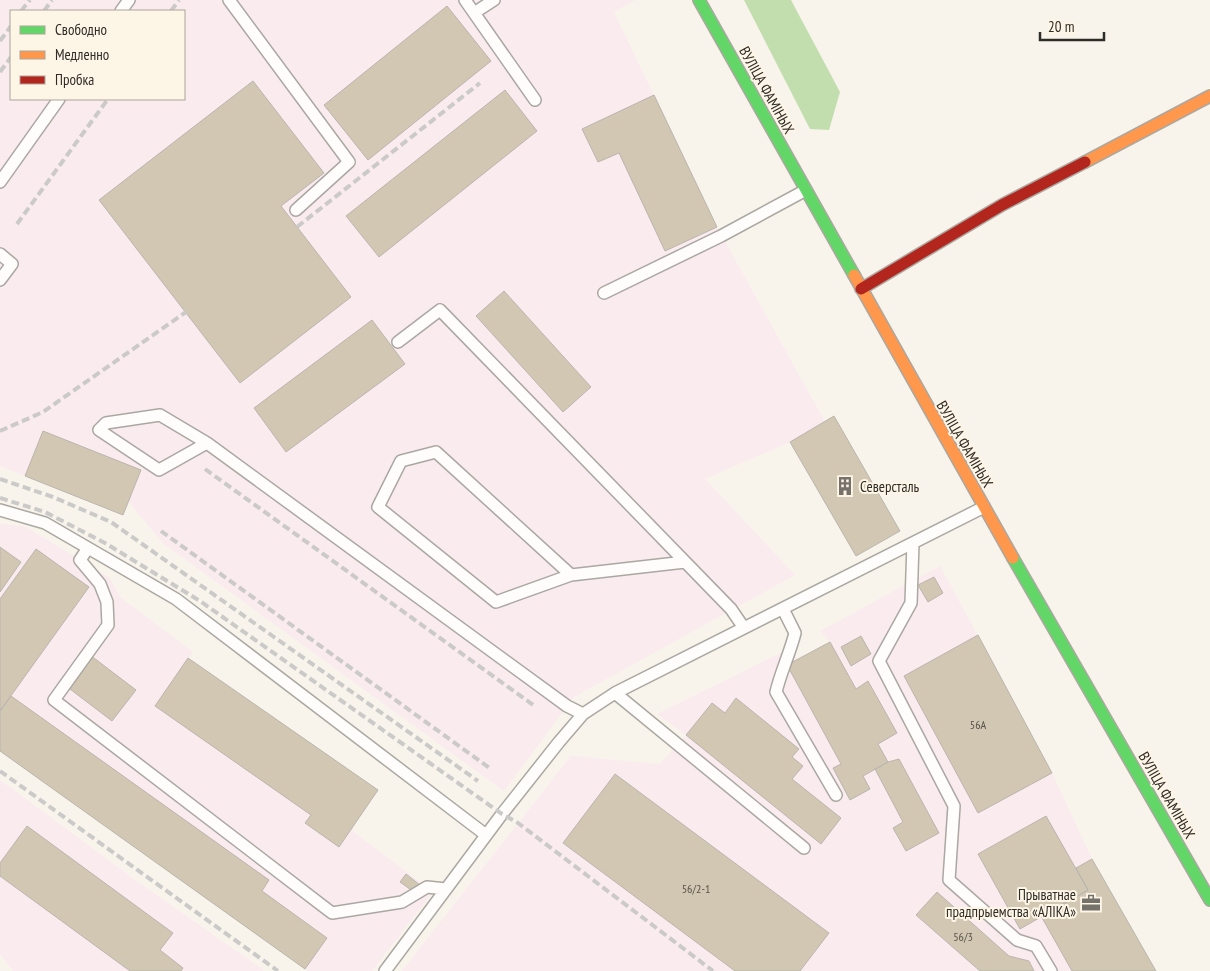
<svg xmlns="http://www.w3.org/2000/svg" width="1210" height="971" font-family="'PT Sans Narrow',sans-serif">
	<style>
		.industrial { fill: #faebef; fill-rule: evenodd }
		.forest { fill: #c2ddae }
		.building { fill: #d2c7b2; stroke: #b9b6af }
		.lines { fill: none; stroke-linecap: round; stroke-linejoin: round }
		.lane-casing { stroke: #aba8a1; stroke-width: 14 }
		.fast-casing { stroke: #aba8a1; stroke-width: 14 }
		.slow-casing { stroke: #aba8a1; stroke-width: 14 }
		.jam-casing { stroke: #aba8a1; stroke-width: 14 }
		.lane { stroke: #fefdfc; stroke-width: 11 }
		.fast { stroke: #63d668; stroke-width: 11 }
		.slow { stroke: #ff974d; stroke-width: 11 }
		.jam { stroke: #b3261e; stroke-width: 11 }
		.rail { stroke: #cbcac8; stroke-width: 4; stroke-dasharray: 8 4; stroke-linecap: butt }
		.labels { text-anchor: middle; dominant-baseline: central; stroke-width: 4; stroke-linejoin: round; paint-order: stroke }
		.number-label { font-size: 12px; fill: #58534a }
		.street-label { font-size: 15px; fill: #2f2c27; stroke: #fdf5e6 }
		.poi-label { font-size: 15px; fill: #2f2c27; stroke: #fdf5e6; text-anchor: start }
	</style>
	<rect width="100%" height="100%" fill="#f8f4eb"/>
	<path class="industrial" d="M0 0H635L614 12 717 227 825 422 834 416 900 531 856 556 790 442 705 479 795 575 574 697 504 791 164 544 129 502 123 515 0 466ZM11 11H184V99H11Z
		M0 524 24 526 110 578 120 597 193 652 189 658 378 790 351 830 433 892 372 971H308L0 751Z
		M940 566 1052 773 1092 859 1156 971H402L571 756 660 764 686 735 657 714 791 648 797 659 830 642 820 631Z
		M0 780 138 882 265 971H13L0 954Z"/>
	<path class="forest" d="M744 0H791L840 92 829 130 810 129Z"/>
	<path class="building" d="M447 6 491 61 368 160 324 105Z
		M253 81 324 173 281 206 351 297 240 383 99 200Z
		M505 90 537 131 379 257 346 216Z
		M654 95 717 227 665 251 619 153 598 162 582 129Z
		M504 291 591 387 563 412 476 316Z
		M372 320 405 364 286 452 254 408Z
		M834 416 900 531 856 556 790 442Z
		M43 431 141 470 123 515 25 476Z
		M0 547 21 562 0 592Z
		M36 549 89 587 0 711V599Z
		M934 577 943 593 928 602 918 585Z
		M978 635 1052 773 978 813 904 676Z
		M861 636 871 654 851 666 841 647Z
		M830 642 856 689 868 681 897 733 878 744 888 762 863 776 870 789 850 800 833 768 841 764 787 665Z
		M90 655 136 690 112 721 66 686Z
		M188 658 378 790 339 847 305 823 311 815 155 706Z
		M11 696 269 880 262 891 327 938 305 969 0 751V711Z
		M736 698 799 749 792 757 803 766 792 779 841 818 821 844 686 735 712 703 725 713Z
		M899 759 939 833 906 851 893 828 903 822 875 769 888 762Z
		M615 774 829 933 800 971H735L563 843Z
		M1046 816 1088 890 1020 929 978 854Z
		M27 826 173 933 160 950 183 968 181 971H130L0 876V863Z
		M1092 859 1156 971H1072L1041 916 1088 890 1076 868Z
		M406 874 420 885 414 892 400 882Z
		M937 892 1009 956 1029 961 1034 971H980L916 915Z"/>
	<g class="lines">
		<g class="lane-casing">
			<path id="lane" d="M229 0 349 162 296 210
				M465 0 535 100
				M121 11 129 0
				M474 13 494 0
				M0 182 59 99
				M0 254 12 264 0 280
				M604 293 721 236 806 190
				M398 342 440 310 731 609 744 628
				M207 443 159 470 99 430 106 423 160 415 207 443 567 706 583 714
				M0 510 45 523 176 599 486 835
				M913 543 911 603 879 661 954 806 949 880 1017 940 1036 946 1051 971
				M88 548 80 560 100 584 107 602 108 625 54 700 332 913 402 902 427 887 446 889
				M571 575 496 602 378 507 401 461 436 452 571 575 685 562
				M783 609 795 633C790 653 781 671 776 692L836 795
				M615 693 804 848
				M385 971 502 814 559 742 583 714 615 693 984 507"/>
		</g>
		<g class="fast-casing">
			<path id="fast" d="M699 0 854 275
				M1013 558 1210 900"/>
		</g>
		<g class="slow-casing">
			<path id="slow" d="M1085 162 1210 96
				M854 275 1013 558"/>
		</g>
		<g class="jam-casing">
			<path id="jam" d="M861 289 1002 205 1085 162"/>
		</g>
		<use href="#lane" class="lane"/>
		<use href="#fast" class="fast"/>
		<use href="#slow" class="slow"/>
		<use href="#jam" class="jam"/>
		<path class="rail" d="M21 11 30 0
			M44 11 52 0
			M171 11 179 0
			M0 41 11 26
			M0 72 11 57
			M17 224 108 99
			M297 227 480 83
			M0 431 43 412 186 312
			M205 469 536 707
			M0 479 53 497 111 522 478 781
			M0 498 45 512 105 543 200 601 502 814 518 823 713 971
			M161 531 491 769
			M0 771 278 971"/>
	</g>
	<defs>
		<g id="building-bare" transform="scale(1.5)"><path d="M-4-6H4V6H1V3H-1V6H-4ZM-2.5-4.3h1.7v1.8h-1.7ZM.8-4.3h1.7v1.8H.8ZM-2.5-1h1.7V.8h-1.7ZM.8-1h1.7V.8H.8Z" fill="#75726c" stroke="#fdf5e6" stroke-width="2.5" paint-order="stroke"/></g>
		<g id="office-bare" transform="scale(1.5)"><path d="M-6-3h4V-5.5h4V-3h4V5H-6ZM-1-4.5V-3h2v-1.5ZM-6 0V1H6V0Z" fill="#75726c" stroke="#fdf5e6" stroke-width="2.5" paint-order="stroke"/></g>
	</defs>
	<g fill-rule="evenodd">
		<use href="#building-bare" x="845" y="486"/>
		<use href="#office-bare" x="1091" y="903"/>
	</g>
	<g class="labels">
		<g class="number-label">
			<text x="978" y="724">56А</text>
			<text x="696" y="888">56/2-1</text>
			<text x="963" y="936">56/3</text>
		</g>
		<g class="street-label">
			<text transform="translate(767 90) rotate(61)">ВУЛІЦА ФАМІНЫХ</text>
			<text transform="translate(965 444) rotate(60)">ВУЛІЦА ФАМІНЫХ</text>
			<text transform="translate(1167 795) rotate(60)">ВУЛІЦА ФАМІНЫХ</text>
		</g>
		<g class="poi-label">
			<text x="860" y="486">Северсталь</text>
			<text x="1076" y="894" text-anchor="end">Прыватнае<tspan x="1076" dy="17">прадпрыемства «АЛІКА»</tspan></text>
		</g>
	</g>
	<rect x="10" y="10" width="175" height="90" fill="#fdf5e6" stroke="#aba59a"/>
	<rect x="20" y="26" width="25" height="8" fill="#63d668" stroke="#aba59a"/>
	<text x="55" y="35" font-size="15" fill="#2f2c27">Свободно</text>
	<rect x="20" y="51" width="25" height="8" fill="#ff974d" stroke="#aba59a"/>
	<text x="55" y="60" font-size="15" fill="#2f2c27">Медленно</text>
	<rect x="20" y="76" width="25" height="8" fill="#b3261e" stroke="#aba59a"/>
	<text x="55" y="85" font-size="15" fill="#2f2c27">Пробка</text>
	<path d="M1040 32v8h64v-8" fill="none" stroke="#2f2c27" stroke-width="2.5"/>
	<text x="1048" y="32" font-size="15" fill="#2f2c27" stroke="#fdf5e6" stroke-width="4" paint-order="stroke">20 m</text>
</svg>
